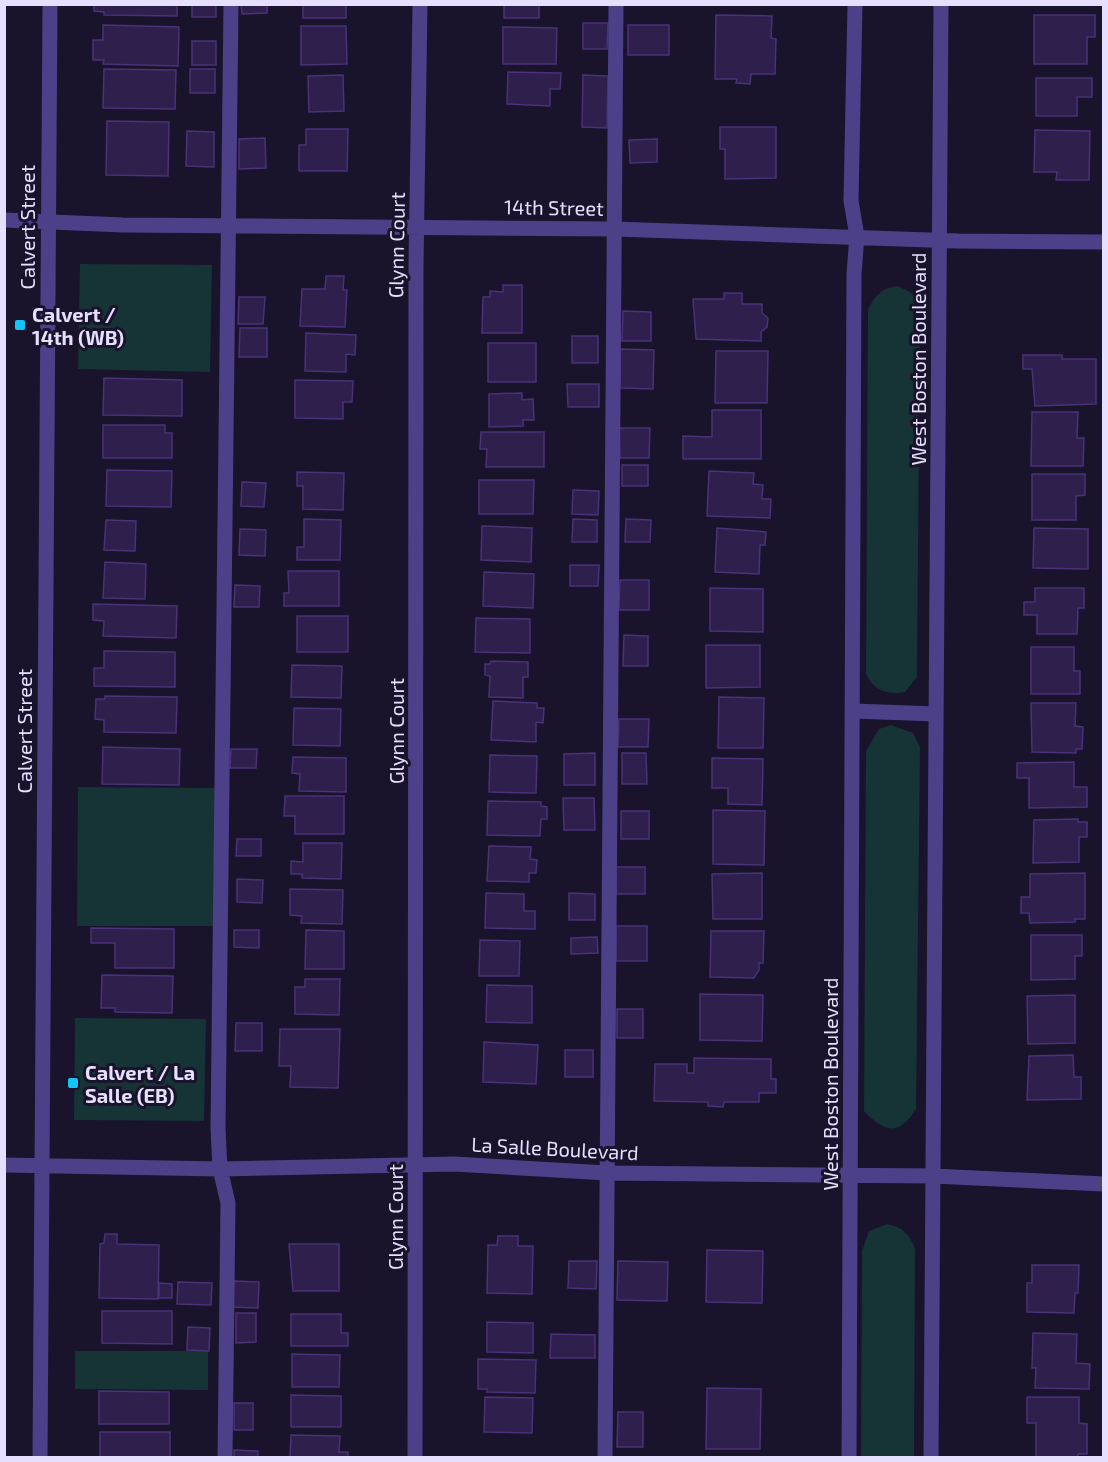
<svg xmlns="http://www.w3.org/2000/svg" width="1108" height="1462" font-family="'Exo 2',sans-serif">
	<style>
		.green { fill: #163336 }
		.building { fill: #2e1f4d; stroke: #493278; stroke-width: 1.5 }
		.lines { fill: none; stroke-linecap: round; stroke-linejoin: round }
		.minor { stroke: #4c4089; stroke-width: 15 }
		.poi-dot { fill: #12c4f7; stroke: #1a132c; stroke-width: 2 }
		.labels { text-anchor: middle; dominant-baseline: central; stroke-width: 6; stroke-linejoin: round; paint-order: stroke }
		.street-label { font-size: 20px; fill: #e6dffe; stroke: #1a132c }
		.poi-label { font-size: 20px; font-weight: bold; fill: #e6dffe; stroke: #1a132c; text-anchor: start }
	</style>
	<rect width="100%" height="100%" fill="#1a132c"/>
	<path class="green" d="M80 264 212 265 210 372 78 369Z
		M897 286C909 291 916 294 920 307L917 677 905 692C887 695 874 691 866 674L868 310C875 296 880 289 897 286Z
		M891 725 913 733 920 747 916 1109C899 1136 885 1133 864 1111L866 751 879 729Z
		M78 787 215 788 214 926H77Z
		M75 1018 206 1019 204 1121 74 1120Z
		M887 1224C902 1227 910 1234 915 1249L914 1457H861L862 1251 869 1231Z
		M75 1351H208V1390L75 1389Z"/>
	<path class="building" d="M94 4H177V16L104 15V12L94 11Z
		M192 4H216V17H192Z
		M241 4H267V13L242 14Z
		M303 4H346V18H303Z
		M504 4H539V18H504Z
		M716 15 772 16 771 38 776 39 775 74H751L750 84 736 83 737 79H715Z
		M1034 15H1095V37H1087V64H1034Z
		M583 23H608L607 49H583Z
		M103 25 179 27 178 66 103 64 104 60H93V40H103Z
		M628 25H669V55H628Z
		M301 26H346L347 64 301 65Z
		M503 27 557 28 556 64H503Z
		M192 41H216V65H192Z
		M104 69 176 70 175 109 103 108Z
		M190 69H215V93H190Z
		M508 72 561 73 560 89H550V106L507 104Z
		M343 75 344 111 309 112 308 76Z
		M583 75 608 76 607 128 582 127Z
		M1036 78H1092V97H1077V116H1036Z
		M107 121 169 122 168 176 106 175Z
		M720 127H776V178L725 179V149H720Z
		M306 129H348L347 171H299V145H306Z
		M1035 130 1090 131 1089 180H1056L1057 172H1034Z
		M187 131 214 132V167L186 166Z
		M265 138 266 168 239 169V139Z
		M657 139V162L630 163 629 140Z
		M326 276H344L343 290H347L345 327 300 326 302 289H325Z
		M503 285H522V333H482L483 297H490V291L503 292Z
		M724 293H742V304H762V313L768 318 767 327 761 332V341L696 339 693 299H724Z
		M239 297H265L263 324H238Z
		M623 311 651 312V341H622Z
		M240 328H267V357H239Z
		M306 333 356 335 355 355 346 354V372L305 371Z
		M572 336H598V363H572Z
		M488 343H536V382H488Z
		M620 349 654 350 653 389 620 388Z
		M716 351H768L767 403H715Z
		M1023 355H1062V359H1096V404L1035 406 1032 369H1023Z
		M104 378 182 380V416L103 415Z
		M295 380 353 381 352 402H343V419L295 418Z
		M567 384H599V407H568Z
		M522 393V400L533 399 534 420H523V426L489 427V394Z
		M712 410H761V459H683V436L712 437Z
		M1032 412H1078L1077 438H1084L1083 466H1031Z
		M103 425H165V433H172V458H103Z
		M619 428H650L649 458H620Z
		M481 432H544V467H486L487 449H480Z
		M622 465H648V486H622Z
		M107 470 172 471 171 507 106 506Z
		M709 471 754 473 753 484 763 485 762 499H771L770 518 707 516Z
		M297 472 344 473 343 510 303 509V486H297Z
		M1032 474H1085V495L1076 496V520H1032Z
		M479 480H534L533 514H479Z
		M242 482 266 483 264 507 241 506Z
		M573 490 599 491 598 515 572 514Z
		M304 519 341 520 340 560H297V547H304Z
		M573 519 597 520V542H572Z
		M626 519 651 520 650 542H625Z
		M106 520 136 521 135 551 104 550Z
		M482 526 532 528 531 562 481 560Z
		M717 528 766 532 765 545H760L759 574 715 572Z
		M1034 528 1088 529V569L1033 568Z
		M240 529 266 530 265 556 239 555Z
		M105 562 146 564 145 599 103 598Z
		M570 565H599L598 586H570Z
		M288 571H339V606H284V593H289Z
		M484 572 534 574 533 608 483 606Z
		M620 580H649V610H619Z
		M235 585 260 586 259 607H234Z
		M710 588 763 589V632L710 631Z
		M1035 588H1084V608H1078L1077 634H1037V615H1024V602H1035Z
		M93 604 177 606 176 638 103 636 104 621 93 620Z
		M297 616H348V652H297Z
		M476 618 530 619V653L475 652Z
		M624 635 648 636V666H623Z
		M706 645H760V687L706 688Z
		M1031 647H1074V671H1080V694H1031Z
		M104 651 175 652V687L94 686V668H104Z
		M491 661 528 662V677H523V698L489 697 490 676 485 675V664H490Z
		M292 665 342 666 341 698 291 697Z
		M105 696 177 697 176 733 104 732V720L95 719 96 699H105Z
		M719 697 764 698 763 748H718Z
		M493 701 537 703V708H544L543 723 536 722V742L491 740Z
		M1031 703H1076L1075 726 1083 727 1082 749H1076V753L1032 752Z
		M294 708 341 709 340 746 293 745Z
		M619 719H649L648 747H618Z
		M103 747 180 749 179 785 102 784Z
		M231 749H257L256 768H230Z
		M595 753V785H564V754Z
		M622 753H646L647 784H622Z
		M490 755 537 756 536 793 489 792Z
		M293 757 346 758V792L299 791 300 774 292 773Z
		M712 758 763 759 762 805 728 804V788H712Z
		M1074 762V787H1087V807L1029 808V778H1017V763Z
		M285 796H344V834H295V816H284Z
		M563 798H594L595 830H564Z
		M488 801 541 802V806L547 807V819H541L540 836 487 835Z
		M713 810 765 811 764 865 713 864Z
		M621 811H649V839H621Z
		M1078 819V822H1087V837H1079V862L1033 863 1034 820Z
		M237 839H261V856H236Z
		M303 843H342L341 879 302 878V874H291V861L303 862Z
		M489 846 531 847 530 859 537 860 536 873H529V882L487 881Z
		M616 867H645V894H616Z
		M762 873V919H713L712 874Z
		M1085 873V919H1075V922L1030 923 1029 913H1021V897H1030V874Z
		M237 879 263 880 262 903 237 902Z
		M290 889 343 890 342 924 301 923 302 916 290 915Z
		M486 893 524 894V911H535V929L485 928Z
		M569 893 595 894V920H569Z
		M616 926H647V961H616Z
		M91 928 174 929V968H115V943H91Z
		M234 930H259V948L234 947Z
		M306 930 344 931V969H305Z
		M711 931H764L763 963H759V970L754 978 710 977Z
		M1031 935H1082V956H1075V979L1031 980Z
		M597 937 598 953 571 954V938Z
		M480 940 520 941 519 976H479Z
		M102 975 173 976 172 1013 115 1012V1008H101Z
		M305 979H340L339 1015 295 1014V987H305Z
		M487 985 532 986V1023L486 1022Z
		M700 994 763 995 762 1041 700 1040Z
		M1075 995V1043L1028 1044 1027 996Z
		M617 1009H643V1038H617Z
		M236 1023H262V1051H235Z
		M280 1029H340L338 1088 290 1087 291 1066H279Z
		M484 1042 538 1045 536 1084 483 1082Z
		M565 1050H593V1077H565Z
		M1073 1055 1074 1077H1081V1099L1027 1100 1029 1056Z
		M694 1058 771 1059V1079H776V1093H759V1102H724L723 1107 708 1106V1102L654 1101 655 1064H687V1073H694Z
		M105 1234H117V1244L159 1245 158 1299 99 1298 100 1244 104 1243Z
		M498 1236H518V1246H533L532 1294 487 1293 488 1245H497Z
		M289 1244H339V1291H293Z
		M707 1250 763 1251 762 1303 706 1302Z
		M569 1261H597L596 1289 568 1288Z
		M618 1261 668 1262 667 1301 617 1300Z
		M1032 1265H1079L1078 1293H1075L1074 1313 1027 1312V1283H1032Z
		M234 1281 259 1282 258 1308 233 1307Z
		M178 1282 212 1283 211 1305 177 1304Z
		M159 1283 172 1284V1298H159Z
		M102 1311H172V1344L102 1343Z
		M236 1313H256V1342L236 1343Z
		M291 1314H341V1333H348V1346H291Z
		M487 1322 533 1323V1353L487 1352Z
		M188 1327 210 1328 209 1351 187 1350Z
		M1033 1333 1077 1334 1076 1363 1090 1364 1089 1389 1035 1388 1036 1368H1032Z
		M551 1334 595 1335V1358H550Z
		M292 1354 340 1355 339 1387H292Z
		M478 1359 536 1360 535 1393 487 1392V1389H478Z
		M707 1388 761 1389 760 1449H706Z
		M99 1391 169 1392V1424H99Z
		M291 1395 341 1396V1427H291Z
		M485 1397 533 1398 532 1433 484 1432Z
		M1027 1397H1079V1423L1087 1424V1454H1078V1457H1036V1423H1027Z
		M234 1403H253V1430H234Z
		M618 1412H643V1447H617Z
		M100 1432H170V1458H100Z
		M291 1435 340 1436 339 1452H348V1458L290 1457Z
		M234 1450 258 1451V1458H234Z"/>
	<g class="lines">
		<path class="minor" d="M4 220 123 225 615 229 958 241 1104 242
			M853 711 936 714
			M4 1165 220 1169 454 1164 607 1173 933 1176 1104 1184
			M40 1458 50 4
			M225 1458 228 1203 220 1169 218 1128 231 4
			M415 1458 416 266 420 4
			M605 1458 616 4
			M849 1458 854 274 857 236 851 201 855 4
			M931 1458 941 4"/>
	</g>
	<g class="poi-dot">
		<rect x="14" y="319" width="12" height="12" rx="3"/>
		<rect x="67" y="1077" width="12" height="12" rx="3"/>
	</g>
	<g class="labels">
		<g class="street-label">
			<text transform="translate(554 207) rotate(1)">14th Street</text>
			<text transform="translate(27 227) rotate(-90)">Calvert Street</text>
			<text transform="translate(396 245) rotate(-89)">Glynn Court</text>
			<text transform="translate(918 359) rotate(-90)">West Boston Boulevard</text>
			<text transform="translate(24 731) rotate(-90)">Calvert Street</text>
			<text transform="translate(396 731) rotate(-90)">Glynn Court</text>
			<text transform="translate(830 1084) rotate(-90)">West Boston Boulevard</text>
			<text transform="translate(555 1148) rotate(3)">La Salle Boulevard</text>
			<text transform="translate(395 1217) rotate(-90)">Glynn Court</text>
		</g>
		<g class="poi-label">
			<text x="32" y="314">Calvert /<tspan x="32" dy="23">14th (WB)</tspan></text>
			<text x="85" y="1072">Calvert / La<tspan x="85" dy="23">Salle (EB)</tspan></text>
		</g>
	</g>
	<rect width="1108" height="1462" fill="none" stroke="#e6dffe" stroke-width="12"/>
</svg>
